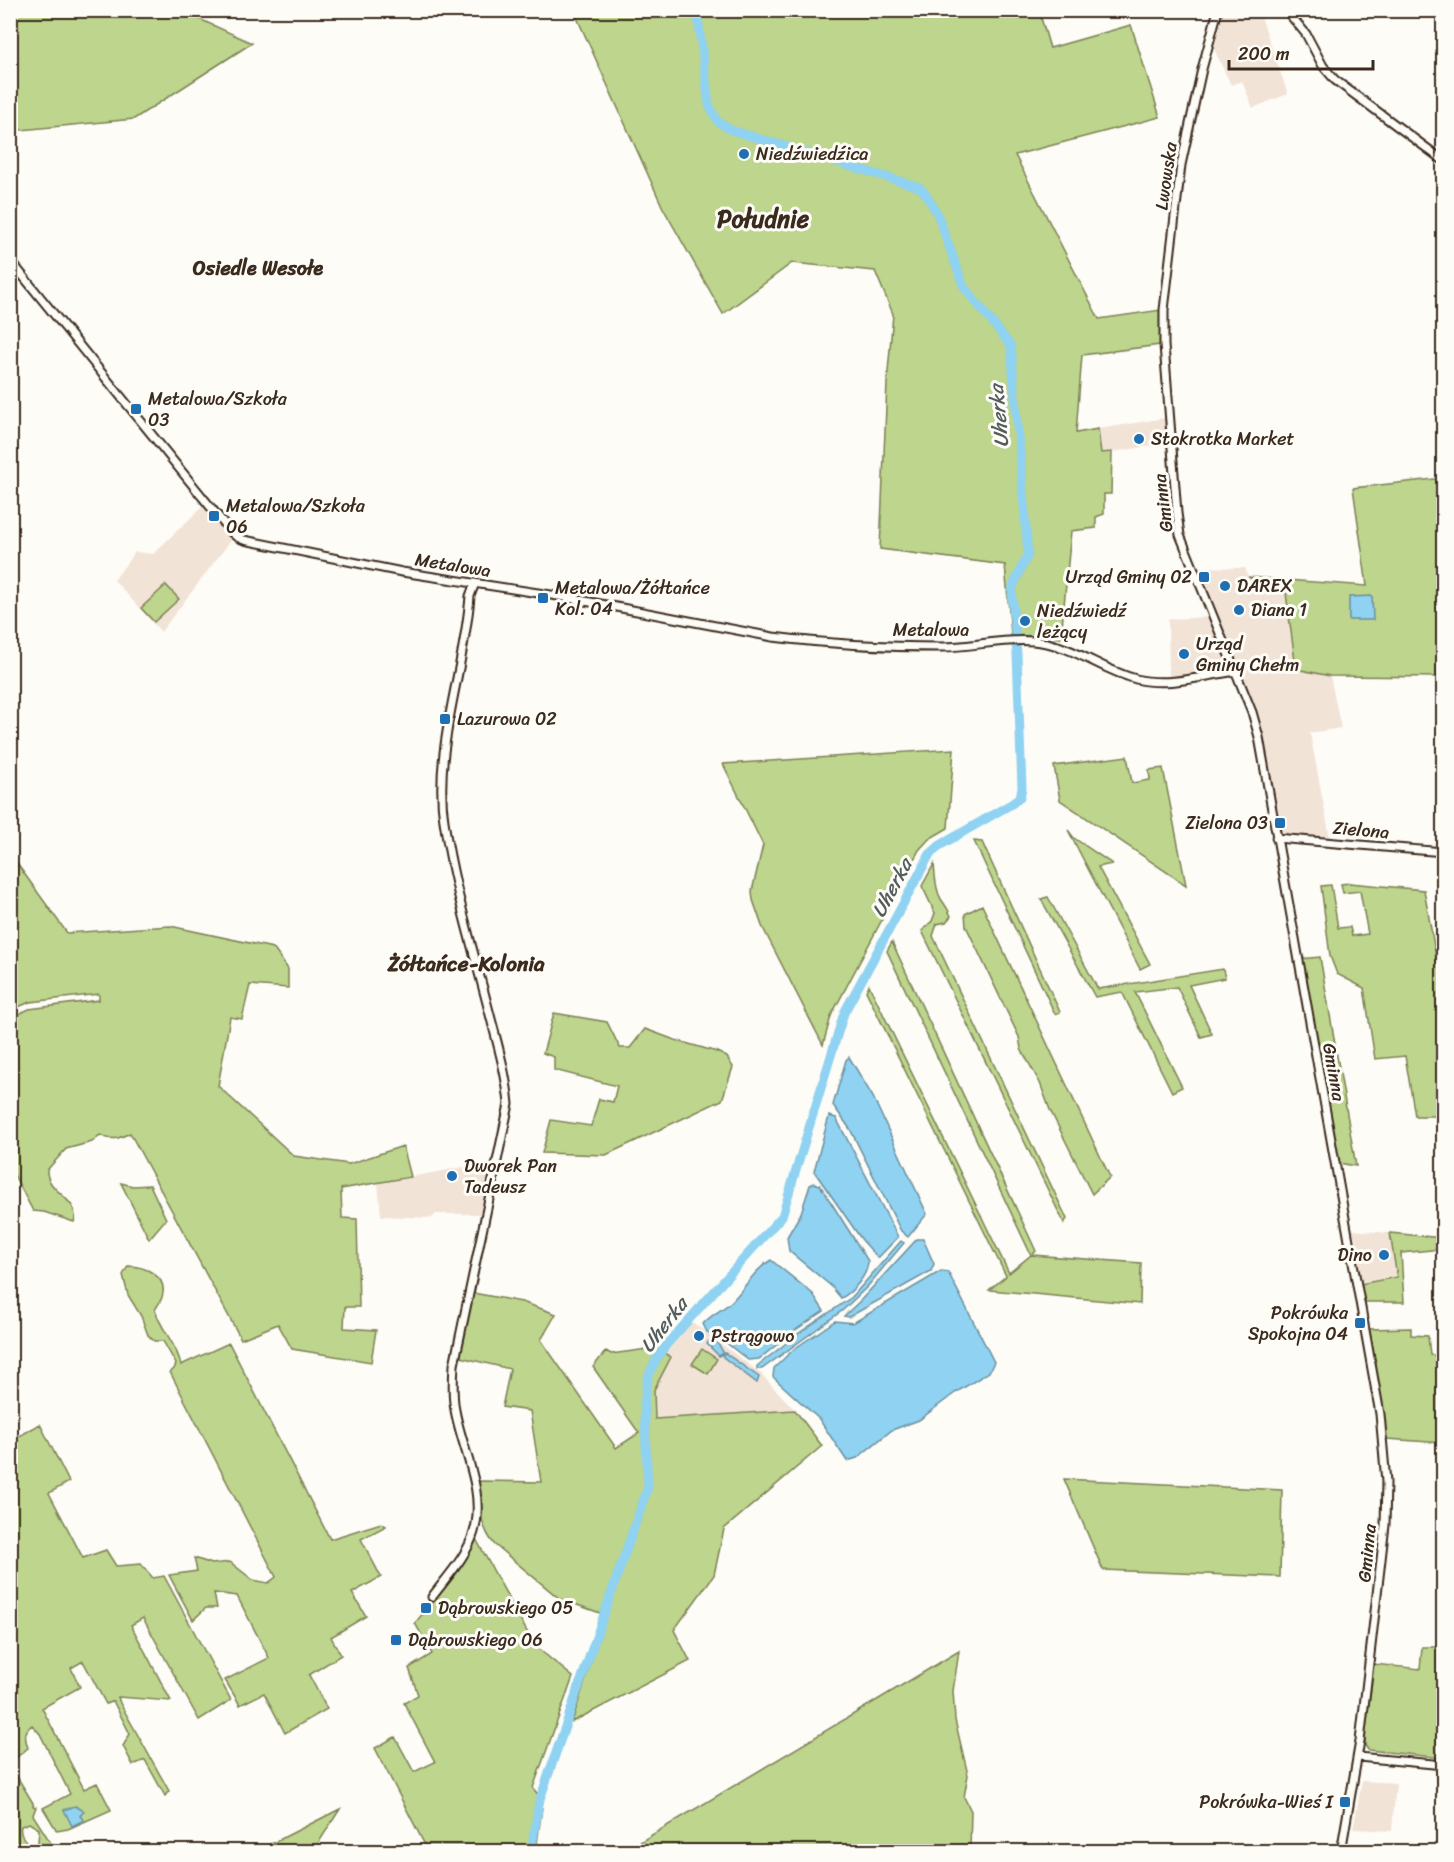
<svg xmlns="http://www.w3.org/2000/svg" width="1454" height="1862" font-family="Sriracha,sans-serif">
	<style>
		.built { fill: #f2e3d7 }
		.green { fill: #bdd58c; stroke: #7c8055; stroke-width: 1.5 }
		.water { fill: #8fd2f1; stroke: #6d8f9d; stroke-width: 1.5 }
		.lines { fill: none; stroke-linecap: round; stroke-linejoin: round }
		.river { stroke: #8fd2f1; stroke-width: 9 }
		.secondary-casing { stroke: #3b2a1e; stroke-width: 11 }
		.secondary { stroke: #fdfcf7; stroke-width: 7 }
		.poi-dot { fill: #1f6fb2; stroke: #fdfcf7; stroke-width: 2 }
		.labels { text-anchor: middle; dominant-baseline: central; stroke-width: 6; stroke-linejoin: round; paint-order: stroke }
		.poi-label { font-size: 18px; fill: #3b2a1e; stroke: #fdfcf7; text-anchor: start }
		.street-label { font-size: 18px; fill: #3b2a1e; stroke: #fdfcf7 }
		.neighbourhood-label { font-size: 20px; font-weight: bold; fill: #3b2a1e; stroke: #fdfcf7 }
		.water-label { font-size: 20px; font-style: italic; fill: #545c5d; stroke: #fdfcf7 }
		.quarter-label { font-size: 21px; font-weight: bold; fill: #3b2a1e; stroke: #fdfcf7 }
		.district-label { font-size: 24px; font-weight: bold; fill: #3b2a1e; stroke: #fdfcf7 }
	</style>
	<rect width="100%" height="100%" fill="#fdfcf7"/>
	<filter id="ink" filterUnits="userSpaceOnUse"><feTurbulence type="fractalNoise" baseFrequency=".0167" numOctaves="2"/><feDisplacementMap in="SourceGraphic" scale="12" xChannelSelector="R" yChannelSelector="G"/><feConvolveMatrix kernelMatrix="1 2 1 2 8 2 1 2 1" color-interpolation-filters="sRGB"/></filter>
	<g filter="url(#ink)">
		<path class="built" d="M1222 11H1259L1288 94 1253 108 1242 81 1231 85 1213 47 1221 23Z
			M1165 418 1168 443 1101 454 1098 429Z
			M204 505 232 539 161 632 114 580 135 552 153 554Z
			M1198 567 1245 568 1248 577 1286 593 1296 669 1330 676 1341 728 1310 733 1330 838 1279 834 1259 723Z
			M1209 617 1227 665 1225 667 1169 677 1168 619Z
			M480 1164 490 1166 480 1214H436L432 1218 381 1216 378 1183Z
			M1351 1230 1390 1233 1397 1277 1360 1284 1358 1248 1355 1237Z
			M691 1321 760 1373 795 1410 655 1419 654 1390 671 1358 663 1353 670 1343Z
			M1362 1781 1396 1783 1392 1831 1353 1829Z"/>
		<path class="green" d="M10 11H182L252 43 134 119 11 131Z
			M574 11H696L699 23 697 11H1039L1050 48 1131 25 1160 117 1015 155 1099 319 1161 310 1160 345 1082 355 1076 433 1098 429 1101 453 1112 452 1111 494H1104V514L1096 517V528L1071 531 1061 638 1011 635 1005 565 880 549 887 383 893 314 875 271 792 263 723 314 663 208Z
			M1443 478V534L1438 535 1444 567 1443 677 1330 676 1296 669 1286 593 1248 577 1367 586 1353 488Z
			M166 585 179 599 154 622 141 608Z
			M954 749 948 828 929 839 919 850 831 1016 823 1045 762 926 753 900 752 891 763 845 723 764Z
			M1127 756 1132 783 1150 780 1149 770 1163 768 1186 885 1060 800 1054 766Z
			M1068 830 1074 838 1112 864 1098 867 1150 964 1140 969Z
			M974 841 982 842 1060 1012 1055 1014Z
			M10 854 67 933 170 926 273 948 288 969V988L250 985 242 1019 230 1017 218 1086 294 1156 349 1164 403 1146 411 1177 341 1189 342 1218 357 1219 359 1307H345L344 1328 376 1330 371 1362 292 1349 278 1324 241 1339 130 1133C118 1139 112 1141 100 1135L92 1142 66 1149 47 1170C46 1193 81 1198 74 1222L44 1212 33 1211 11 1169V1018L29 1009 99 1000V994L30 1002 11 1010Z
			M934 864C935 875 935 889 941 899 945 905 948 908 951 916L946 922 937 924 933 936 1067 1219 1064 1223 922 931 932 921 935 913 922 886Z
			M1350 883 1424 890 1436 957H1443V1056L1440 1054 1443 1075V1116H1415L1405 1056 1375 1059 1364 988 1337 974 1330 956 1321 886 1331 885 1338 928 1350 927 1352 936 1368 934 1360 891 1343 893 1341 884Z
			M1048 897 1098 989 1223 969 1225 978 1189 985 1212 1034 1201 1037 1177 987 1135 992 1182 1087 1172 1092 1122 992 1095 997 1041 899Z
			M982 905 1110 1177 1092 1194 1050 1110 1040 1083 1021 1049 1019 1037 966 926 965 914Z
			M892 942 1036 1251 1032 1255 1141 1263 1140 1304 989 1290 1006 1276 866 991 869 985 1009 1273 1031 1255 887 951Z
			M1320 957 1356 1166 1339 1163 1300 959Z
			M554 1013 607 1022 620 1048H630L645 1029 675 1040 717 1052 727 1057 733 1067 722 1100 606 1155 542 1153 551 1120 591 1126 599 1099 613 1102 617 1086 554 1070V1057L543 1053Z
			M121 1183 133 1186 150 1185 166 1219 149 1239Z
			M1390 1233 1443 1238V1261L1441 1249 1401 1253 1404 1302H1365L1360 1284 1397 1277Z
			M128 1266C144 1266 169 1276 162 1297 161 1301 157 1306 155 1310 161 1330 177 1344 181 1365L229 1343 330 1539 381 1523 386 1526 361 1539 381 1577 352 1593 366 1616 331 1637 341 1655 309 1675 327 1709 285 1733 264 1693 240 1705 225 1680 269 1658 237 1596 214 1593 217 1608H206L193 1620 169 1575 197 1571 194 1558 212 1564 230 1562 253 1580 268 1583 276 1577 170 1372 174 1369 176 1364 163 1341H154L148 1335 141 1316 128 1295 123 1275Z
			M473 1293 522 1302 556 1314 541 1340 616 1448 639 1433 593 1367 606 1351 611 1354 655 1348 671 1357 654 1390 655 1419 795 1410 822 1446 724 1529 714 1575 674 1630 690 1661 572 1722 606 1615 560 1599 495 1545C479 1527 480 1505 478 1481L541 1482 530 1411 502 1407 510 1369 460 1357Z
			M1411 1328V1335L1428 1336 1430 1355 1443 1356V1443L1387 1439 1369 1329Z
			M702 1349 717 1359 708 1374 692 1364Z
			M40 1424 69 1482 49 1493 83 1558 106 1550 116 1566 141 1564 153 1578 164 1576 231 1700 199 1720 143 1618 131 1625 171 1701 118 1697 120 1703 169 1791 165 1796 145 1760 133 1765 123 1746 130 1734 113 1701 106 1704 83 1661 71 1668 80 1687 42 1708 84 1789 97 1783 111 1810 68 1829 57 1831 43 1808 70 1794 40 1734 32 1725C23 1732 25 1738 28 1748L11 1762V1441Z
			M1064 1479 1282 1490 1280 1577 1103 1570Z
			M476 1539 535 1646 573 1677 533 1788 543 1801 536 1851H428L375 1748 395 1737 414 1772 435 1762 404 1703 418 1695 409 1668 432 1654 415 1623 459 1570Z
			M1422 1647H1443V1758L1368 1750 1365 1745V1736L1374 1664 1420 1669Z
			M959 1651 953 1691 955 1720 968 1775 964 1797 971 1811 970 1851H625Z
			M10 1765 33 1803V1806L36 1807 33 1815 56 1851H46L49 1847 42 1848 38 1842 39 1829 29 1823 21 1826C18 1840 31 1843 38 1851 33 1852 23 1853 19 1850 7 1840 10 1782 10 1765Z
			M340 1809 317 1845 320 1851H257Z"/>
		<path class="water" d="M1372 596 1373 620H1349V597Z
			M849 1057 873 1097 927 1214 908 1237 901 1231 850 1129 833 1105 846 1060Z
			M829 1116 836 1118 898 1237 878 1258 862 1240 814 1171Z
			M814 1183 820 1185 868 1261C868 1275 853 1292 841 1298L831 1286 789 1251 787 1237 801 1213 810 1185Z
			M917 1239H923L934 1264 931 1271 849 1317 844 1316 860 1301Z
			M901 1241 904 1243 867 1287 843 1310 762 1369H757V1366L799 1333 852 1297Z
			M771 1260 813 1294 824 1311 794 1331 759 1359 748 1360 720 1338 707 1332 703 1324C711 1314 723 1310 732 1301 745 1288 755 1269 771 1260Z
			M941 1271 948 1272 994 1362 989 1372 955 1393 919 1420 892 1430 857 1458 847 1461 819 1419 773 1377 774 1368 794 1349 835 1321 853 1323Z
			M709 1341C719 1341 721 1348 724 1354L725 1353 759 1377 757 1383 723 1357 722 1354 719 1356 707 1344Z
			M75 1806 84 1811 80 1816 84 1820 72 1826 64 1810Z"/>
		<g class="lines">
			<path class="river" d="M531 1852 539 1802 648 1487 644 1403 648 1376 657 1358 667 1344 782 1216 844 1013 930 854 939 846 1013 803 1020 797 1022 788 1017 654 1012 595 1013 586 1028 554 1011 346 964 287 937 213 925 193 919 187 731 130 718 122 709 105 697 10"/>
			<g class="secondary-casing">
				<path id="secondary" d="M1218 10 1202 69 1181 165 1164 310V345L1177 513 1180 535 1252 712 1259 737 1380 1414 1386 1482 1385 1525 1360 1741 1341 1852
					M1286 10 1306 34 1323 66 1335 80 1444 161
					M10 260 230 531 237 537 244 540 402 572 564 597 773 637C828 644 886 647 942 647 973 647 1003 638 1033 641 1075 645 1098 669 1136 679 1167 687 1204 676 1236 671
					M1276 838 1444 852
					M432 1597C447 1577 467 1556 474 1532 486 1491 462 1450 455 1410 452 1395 453 1380 454 1365L509 1104C506 1072 497 1042 489 1011 473 949 453 884 444 821 433 749 465 668 470 596L475 583
					M1358 1757 1444 1765"/>
			</g>
			<use href="#secondary" class="secondary"/>
		</g>
	</g>
	<g class="poi-dot">
		<circle cx="744" cy="154" r="6"/>
		<rect x="130" y="403" width="12" height="12" rx="3"/>
		<circle cx="1139" cy="439" r="6"/>
		<rect x="208" y="510" width="12" height="12" rx="3"/>
		<rect x="1198" y="571" width="12" height="12" rx="3"/>
		<circle cx="1225" cy="586" r="6"/>
		<rect x="537" y="592" width="12" height="12" rx="3"/>
		<circle cx="1239" cy="610" r="6"/>
		<circle cx="1025" cy="621" r="6"/>
		<circle cx="1184" cy="654" r="6"/>
		<rect x="439" y="713" width="12" height="12" rx="3"/>
		<rect x="1274" y="817" width="12" height="12" rx="3"/>
		<circle cx="452" cy="1176" r="6"/>
		<circle cx="1384" cy="1255" r="6"/>
		<rect x="1354" y="1317" width="12" height="12" rx="3"/>
		<circle cx="699" cy="1336" r="6"/>
		<rect x="420" y="1602" width="12" height="12" rx="3"/>
		<rect x="390" y="1634" width="12" height="12" rx="3"/>
		<rect x="1339" y="1796" width="12" height="12" rx="3"/>
	</g>
	<g class="labels">
		<g class="poi-label">
			<text x="756" y="154">Niedźwiedźica</text>
			<text x="148" y="399">Metalowa/Szkoła<tspan x="148" dy="21">03</tspan></text>
			<text x="1151" y="439">Stokrotka Market</text>
			<text x="226" y="506">Metalowa/Szkoła<tspan x="226" dy="21">06</tspan></text>
			<text x="1192" y="577" text-anchor="end">Urząd Gminy 02</text>
			<text x="1237" y="586">DAREX</text>
			<text x="555" y="588">Metalowa/Żółtańce<tspan x="555" dy="21">Kol. 04</tspan></text>
			<text x="1251" y="610">Diana 1</text>
			<text x="1037" y="611">Niedźwiedź<tspan x="1037" dy="21">leżący</tspan></text>
			<text x="1196" y="644">Urząd<tspan x="1196" dy="21">Gminy Chełm</tspan></text>
			<text x="457" y="719">Lazurowa 02</text>
			<text x="1268" y="823" text-anchor="end">Zielona 03</text>
			<text x="464" y="1166">Dworek Pan<tspan x="464" dy="21">Tadeusz</tspan></text>
			<text x="1372" y="1255" text-anchor="end">Dino</text>
			<text x="1348" y="1313" text-anchor="end">Pokrówka<tspan x="1348" dy="21">Spokojna 04</tspan></text>
			<text x="711" y="1336">Pstrągowo</text>
			<text x="438" y="1608">Dąbrowskiego 05</text>
			<text x="408" y="1640">Dąbrowskiego 06</text>
			<text x="1333" y="1802" text-anchor="end">Pokrówka-Wieś I</text>
		</g>
		<g class="street-label">
			<text transform="translate(1166 176) rotate(-82)">Lwowska</text>
			<text transform="translate(1163 503) rotate(-97)">Gminna</text>
			<text transform="translate(453 565) rotate(9)">Metalowa</text>
			<text x="931" y="630">Metalowa</text>
			<text transform="translate(1361 830) rotate(5)">Zielona</text>
			<text transform="translate(1334 1072) rotate(80)">Gminna</text>
			<text transform="translate(1367 1553) rotate(-84)">Gminna</text>
		</g>
		<g class="neighbourhood-label">
			<text x="258" y="268">Osiedle Wesołe</text>
		</g>
		<g class="water-label">
			<text transform="translate(999 416) rotate(-95)">Uherka</text>
			<text transform="translate(892 888) rotate(-62)">Uherka</text>
			<text transform="translate(664 1325) rotate(-52)">Uherka</text>
		</g>
		<g class="quarter-label">
			<text x="466" y="964">Żółtańce-Kolonia</text>
		</g>
		<g class="district-label">
			<text x="763" y="219">Południe</text>
		</g>
	</g>
	<rect width="1454" height="1862" fill="none" stroke="#fdfcf7" stroke-width="36"/>
	<rect x="18" y="18" width="1418" height="1826" fill="none" stroke="#3b2a1e" stroke-width="2" filter="url(#ink)"/>
	<path d="M1229 60v9h144v-9" fill="none" stroke="#3b2a1e" stroke-width="3"/>
	<text x="1238" y="60" font-size="18" fill="#3b2a1e" stroke="#fdfcf7" stroke-width="4.5" paint-order="stroke">200 m</text>
</svg>
